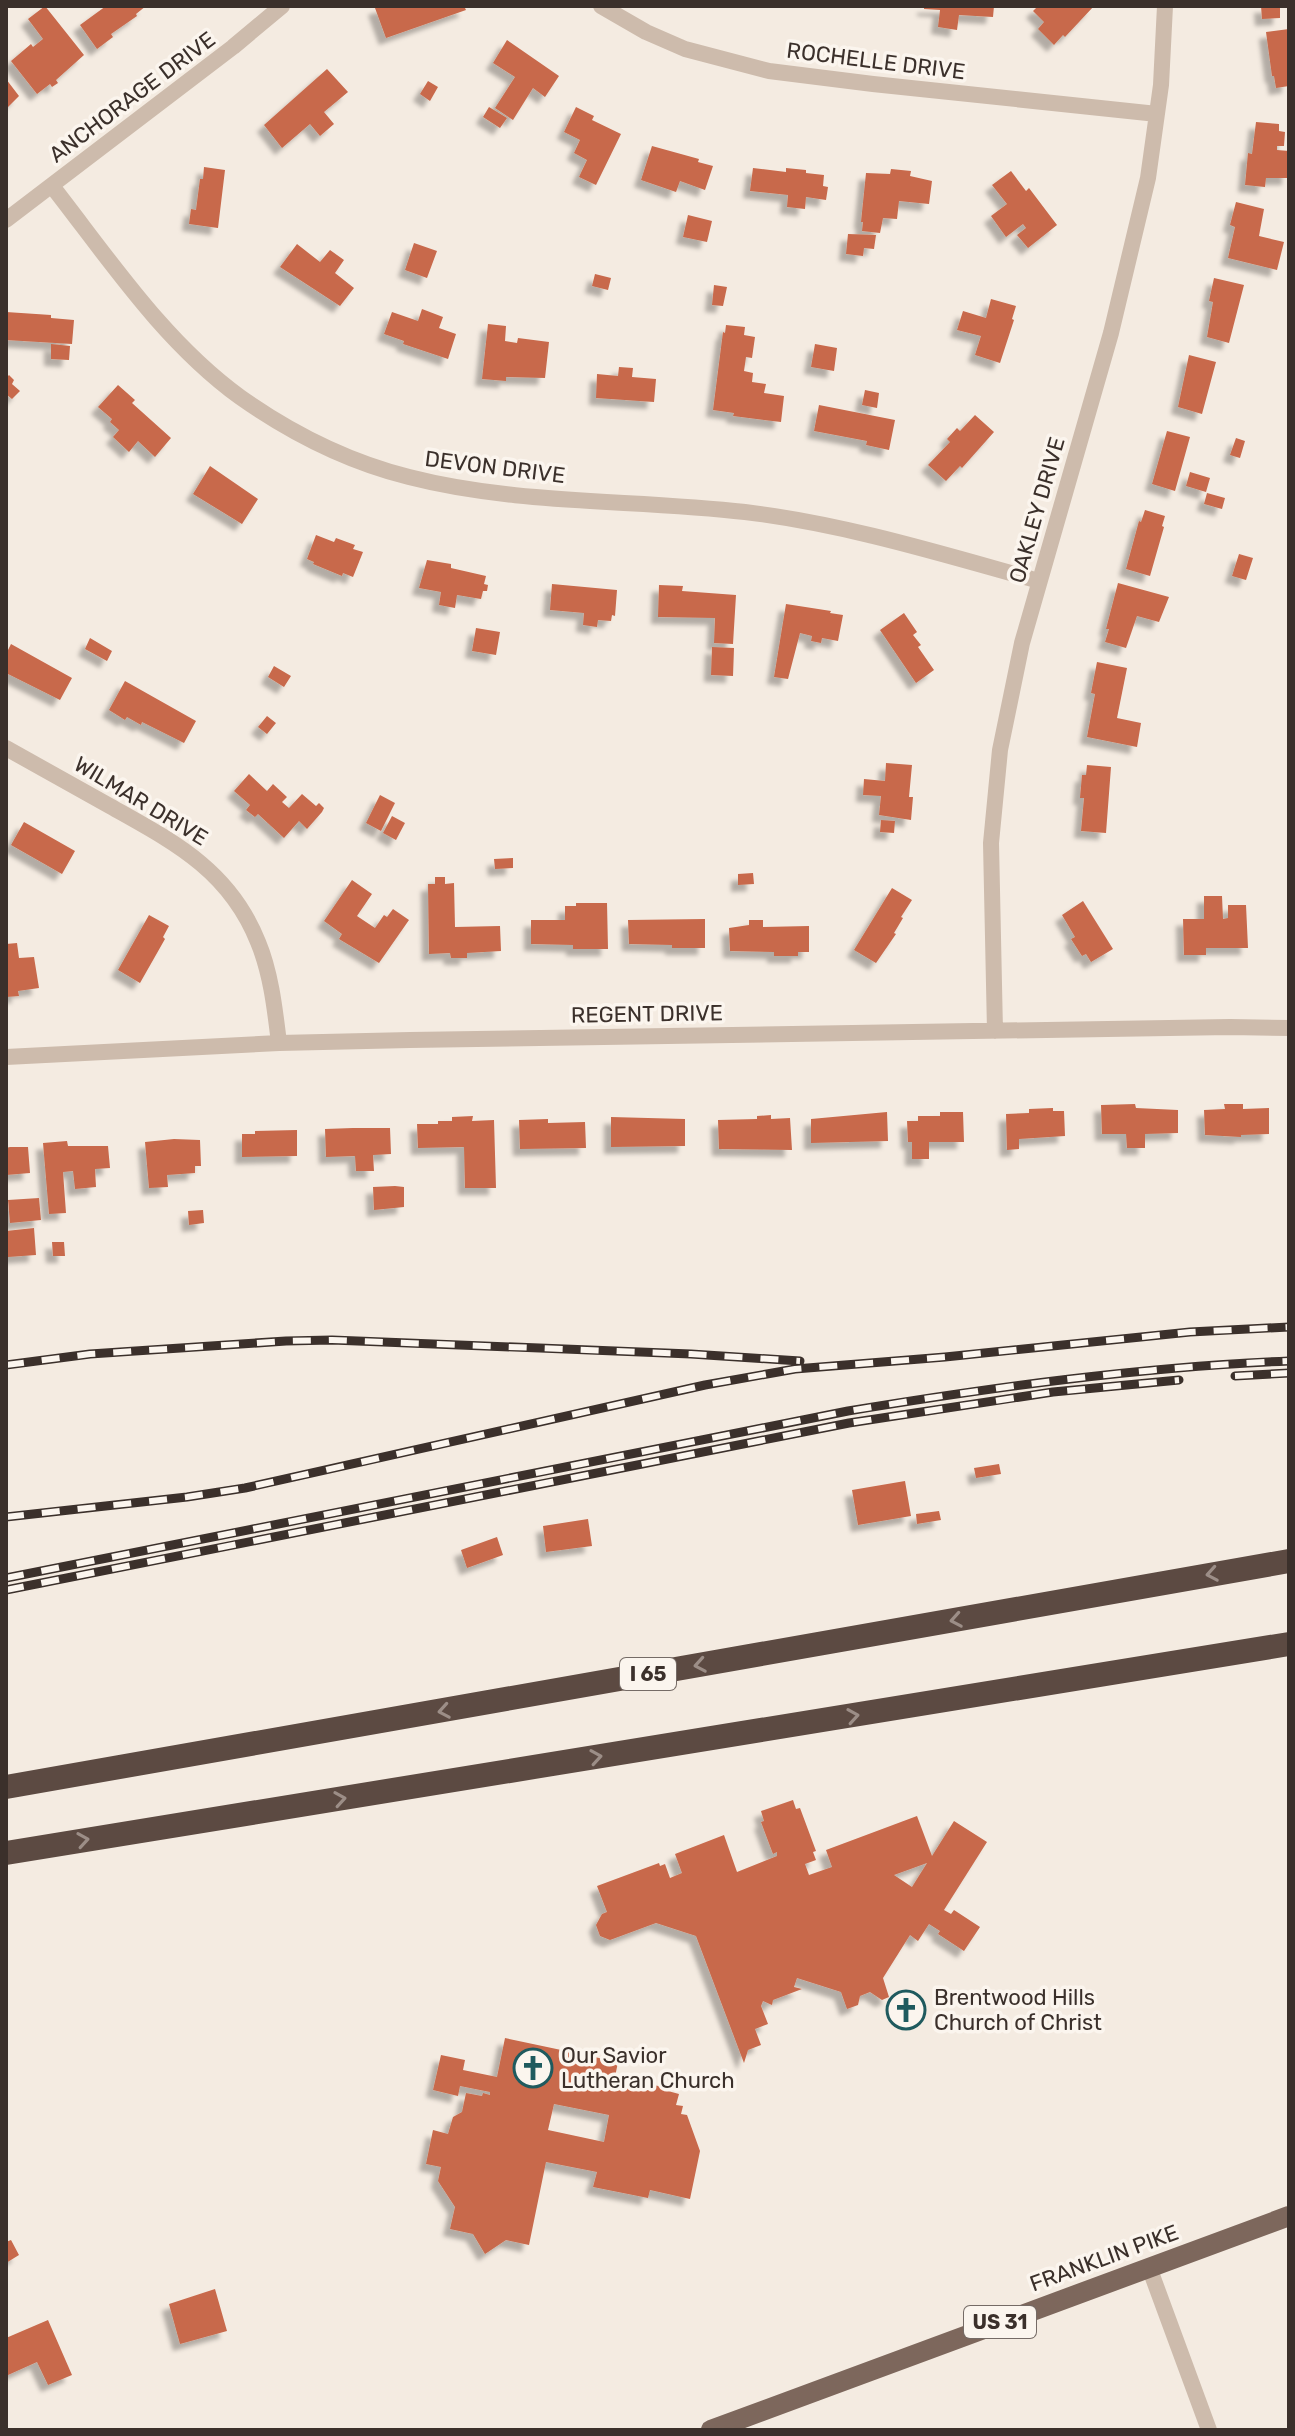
<svg xmlns="http://www.w3.org/2000/svg" width="1295" height="2436" font-family="Rubik,sans-serif">
	<style>
		.building { fill: #c8694b; fill-rule: evenodd; filter: url(#shadow) }
		.lines { fill: none; stroke-linecap: round; stroke-linejoin: round }
		.street { stroke: #cdbbac; stroke-width: 16 }
		.primary { stroke: #7d675c; stroke-width: 20 }
		.highway { stroke: #5c4a42; stroke-width: 24 }
		.rail-casing { stroke: #3b302b; stroke-width: 9 }
		.rail { stroke: #fbf5ee; stroke-width: 6; stroke-dasharray: 18; stroke-linecap: butt }
		.oneway { stroke: #9c8e87 }
		.labels { text-anchor: middle; dominant-baseline: central; stroke-width: 7; stroke-linejoin: round; paint-order: stroke }
		.shield { fill: #fbf5ee; stroke: #756b66; stroke-width: 2 }
		.shield-label { font-size: 20px; font-weight: bold; fill: #3b302b }
		.street-label { font-size: 22px; fill: #3b302b; stroke: #fbf5ee }
		.poi-label { font-size: 22px; fill: #3b302b; stroke: #fbf5ee; text-anchor: start }
	</style>
	<defs>
		<filter id="shadow"><feDropShadow dx="-7" dy="7" stdDeviation="2" flood-color="#0004"/></filter>
	</defs>
	<rect width="100%" height="100%" fill="#f4ebe1"/>
	<path class="building" d="M45 6 84 55 56 80 58 83 52 87 50 84 37 94 11 61 31 44 33 47 43 39 28 19Z
		M106 6H146L136 14 137 16 111 34 113 37 97 49 80 25Z
		M382 6H464L466 10 386 38 375 8Z
		M924 6H994L993 17 959 15 957 30 938 27 940 10 924 9Z
		M1038 6H1094L1065 37 1063 35 1054 45 1038 29 1044 22 1033 11Z
		M1261 6H1280V18L1262 19Z
		M1289 29V86L1276 88 1274 76H1272L1266 32Z
		M507 40 559 76 545 97 533 88 513 120 495 108 515 77 493 63Z
		M327 69 348 92 324 112 334 124 320 136 310 124 282 148 264 125Z
		M6 79 19 96 6 109Z
		M428 81 438 87 430 101 420 94Z
		M489 107 507 118 500 128 483 117Z
		M576 107 594 116 592 120 621 134 596 185 579 177 587 160 574 153 580 140 564 132Z
		M1256 122 1279 124V131L1285 132 1284 146H1277V150L1289 151V178H1266L1265 187 1245 185 1248 153 1252 154Z
		M652 146 699 159 698 162 713 166 705 190 680 181 676 192 641 180Z
		M204 167 225 170 218 228 189 224 191 209 196 210 200 179H203Z
		M753 168 786 172V168L806 170V173L824 175 823 186 828 187 826 200 806 197 805 209 787 207 788 195 750 191Z
		M891 169 911 171 910 176 932 181 929 204 899 201 897 219 883 218 880 233 862 231 863 222H861L866 173 890 174Z
		M1011 171 1026 191 1029 188 1057 225 1028 248 1017 235 1026 228 1023 224 1006 237 991 216 1007 204 992 185Z
		M1236 202 1264 209 1259 236 1284 242 1277 270 1228 258 1235 227 1230 225Z
		M688 215 712 221 707 242 683 237Z
		M848 234 876 235 874 249 864 248 863 256 846 254Z
		M414 243 437 251 427 278 405 270Z
		M297 244 320 262 330 250 344 260 335 273 354 288 340 306 280 267Z
		M595 274 611 278 608 290 592 286Z
		M1214 278 1244 285 1229 343 1207 337 1213 302 1209 301Z
		M714 285 727 287 723 306 712 305Z
		M991 299 1016 306 1012 319 1014 320 1000 363 975 355 981 336 957 330 963 311 986 318Z
		M422 309 443 317 439 328 456 334 448 359 403 344 404 341 384 334 392 312 418 321Z
		M6 312 51 315V318L74 320 72 344 6 340Z
		M488 324 506 326 505 341 517 343 518 338 549 342 545 378 506 377V381L482 379Z
		M726 325 745 327 744 335 755 337 752 358 746 357 744 371 753 373 752 382 766 384 764 393 784 396 781 422 733 416 734 413 713 410 723 332 725 333Z
		M51 344 70 346 69 360 51 359Z
		M815 344 837 348 834 371 811 367Z
		M1189 355 1216 362 1202 414 1178 407Z
		M619 367 633 368 632 377 656 379 654 402 596 398 597 374 618 376Z
		M9 375 14 380 12 384 20 391 12 399 6 394V378Z
		M118 385 135 400 132 403 171 438 155 457 138 441 129 452 113 437 119 430 110 422 112 419 98 407Z
		M865 390 879 393 877 408 862 405Z
		M819 405 895 420 889 450 866 445 867 441 814 431Z
		M975 415 994 432 962 468 960 466 946 481 928 465 950 442 947 439 957 428 960 431Z
		M1167 431 1190 437 1175 491 1152 484Z
		M1236 438 1245 441 1240 458 1230 455Z
		M210 466 258 499 242 524 193 494Z
		M1190 472 1210 478 1206 492 1186 486Z
		M1207 493 1225 498 1222 509 1204 504Z
		M1145 510 1165 516 1162 526 1164 527 1150 576 1126 569 1139 521 1141 522Z
		M316 535 334 542 336 538 355 545 353 549 363 552 353 577 343 573 342 576 313 564 314 562 307 559Z
		M1239 554 1253 558 1246 580 1232 576Z
		M427 560 451 564V568L486 576 484 584 488 585 487 591H483L481 599 457 595 455 608 439 605 441 592 419 588Z
		M1118 583 1169 597 1159 622 1137 616 1126 648 1105 642 1109 629H1106Z
		M552 584 617 590 615 616 612 615 611 621 598 620 597 627 583 625 584 613 550 610Z
		M659 585 683 586 682 591 736 595 733 644 714 643 715 618 658 617Z
		M786 604 831 611 830 613 843 615 838 641 822 638 821 643 811 641 812 636 800 633 788 679 774 677Z
		M904 613 917 632 913 635 921 645 918 647 934 670 916 683 880 630Z
		M476 628 500 632 496 655 472 651Z
		M90 638 112 651 107 661 85 649Z
		M11 644 72 678 60 700 6 673V654Z
		M712 647 734 648 733 676 711 675Z
		M1097 662 1127 668 1117 718 1141 723 1137 747 1087 737 1095 694 1091 693Z
		M274 666 291 676 284 687 268 677Z
		M125 681 196 721 184 743 142 722 141 725 127 717 125 720 109 710Z
		M267 716 276 723 267 734 258 727Z
		M886 763 912 765 909 797H913L911 820 879 815 881 796 863 795 864 779 885 781Z
		M1087 765 1111 767 1106 833 1081 831 1084 798H1080L1082 775H1086Z
		M249 774 267 791 273 784 287 797 282 802 289 808 302 794 316 806 319 803 324 808 322 812 307 829 299 821 284 838 258 814 255 817 246 810 250 805 234 791Z
		M380 795 395 803 381 831 366 823Z
		M392 816 405 823 396 840 383 833Z
		M881 820 895 821 894 833 880 832Z
		M24 822 75 851 62 874 11 845Z
		M513 858V868L495 869 494 859Z
		M753 873 754 884 738 885V874Z
		M435 877H445V884L454 883 455 927 500 926 501 951 467 953V958H451L450 953 429 954 428 884H435Z
		M352 880 372 894 357 916 375 928 384 915 387 917 393 909 409 920 379 963 339 939 342 934 324 921Z
		M892 888 912 900 901 917 903 918 894 933 896 934 876 963 854 950Z
		M1204 896H1222L1223 919 1228 918V905H1246L1248 948H1206V955H1184L1183 919H1204Z
		M1083 901 1113 949 1091 962 1086 954 1082 956 1071 939 1075 937 1062 915Z
		M576 903H607L608 949H573V945L531 944V920H565V906H576Z
		M149 915 169 926 163 937 165 939 140 983 118 970Z
		M705 919V948H672V945L629 944 628 920Z
		M749 920H763V927L809 926V952H798V956H774V952L730 951 729 928 749 925Z
		M17 943 19 958 34 957 39 988 18 991 19 996 6 997V944Z
		M1135 1104 1136 1108 1178 1110V1133L1145 1134V1148H1127L1126 1134H1102L1101 1105Z
		M1224 1104H1243V1109L1269 1108V1134L1241 1135V1137L1205 1135 1204 1110 1225 1109Z
		M1053 1108V1111H1064L1065 1136 1019 1139V1149L1007 1150 1006 1114 1029 1113V1109Z
		M887 1112 888 1141 811 1143V1119Z
		M940 1112H963L964 1142H929V1159H912V1142H908L907 1121H918V1116H940Z
		M771 1115V1119L790 1118 792 1150 719 1149 718 1120 757 1119V1116Z
		M473 1116 472 1121 494 1120 496 1188H465L464 1147 418 1148 417 1124H438V1121H452V1117Z
		M611 1117 685 1119V1146L611 1147Z
		M548 1119V1123L585 1122 586 1148 520 1149 519 1120Z
		M353 1128H390L391 1154 373 1155 374 1171H356L355 1156 326 1157 325 1129Z
		M297 1130V1156L242 1157V1134H255V1131Z
		M174 1139 200 1140 201 1166H195V1173L167 1175 168 1187 149 1188 145 1142Z
		M67 1141 68 1146H108L110 1168 95 1169 96 1187 75 1189 73 1171 63 1172 66 1213 49 1214 43 1143Z
		M10 1147H28L30 1173 6 1175V1148Z
		M395 1186 404 1187V1207L374 1210 373 1187Z
		M39 1198 41 1220 10 1223 8 1200Z
		M203 1210 204 1223 189 1225 188 1211Z
		M34 1228 36 1255 8 1257 6 1231Z
		M52 1242H64L65 1256H53Z
		M999 1464 1001 1474 976 1478 974 1468Z
		M905 1481 911 1516 858 1525 852 1490Z
		M939 1511 941 1520 917 1524 916 1514Z
		M588 1519 592 1546 546 1552 543 1526Z
		M497 1537 503 1555 467 1568 461 1550Z
		M793 1800 796 1809 800 1808 816 1851 813 1852 816 1860 805 1864 809 1875 832 1867 826 1850 917 1816 932 1856 954 1821 987 1842 944 1910 951 1914 954 1910 980 1927 964 1951 938 1934 940 1931 929 1924 918 1941 910 1935 883 1978 889 1997 882 2000 870 1992 860 1996 858 2005 847 2009 841 1992 797 1978 794 1987 802 1989 773 2000 772 2005 763 2001 761 2006 768 2024 755 2029 761 2045 748 2050 744 2063 696 1936 656 1923 610 1940 600 1936 596 1925 602 1914 607 1912 597 1886 659 1863 660 1866 665 1864 670 1878 682 1873 675 1854 724 1835 737 1872 777 1856V1852L773 1854 761 1822 764 1821 761 1811ZM927 1863 912 1887 894 1875Z
		M505 2038 618 2062 615 2077 668 2088V2091L679 2094 676 2105 683 2106 681 2114 687 2115 700 2151 690 2199 650 2190 648 2198 593 2187 597 2172 546 2162 529 2245 506 2240 485 2254 473 2234 450 2229 455 2207 438 2181 441 2167 426 2164 433 2130 448 2134 453 2117 462 2112 466 2093 482 2096 483 2093 490 2095V2092L460 2086 458 2096 433 2090 441 2055 465 2060 463 2070 497 2077ZM554 2104 609 2115 604 2142 548 2130Z
		M11 2240 19 2255 6 2263V2242Z
		M215 2289 227 2331 180 2344 169 2304Z
		M48 2320 72 2375 48 2385 37 2362 8 2375 6 2338Z"/>
	<g class="lines">
		<path class="street" d="M601 6 646 32 685 49 769 71 873 84 1157 114
			M52 186C109 259 164 342 240 397 291 433 349 462 409 477 518 505 634 499 745 512 845 524 942 554 1039 581
			M6 220 233 47 282 6
			M6 748C40 767 74 786 108 805 172 841 229 869 258 942 271 973 275 1010 279 1043
			M995 1031 991 843 1000 750 1022 643 1111 333 1148 178 1161 85 1165 6
			M6 1057 279 1043 410 1040 1230 1027 1289 1028
			M1149 2267 1209 2430"/>
		<path class="primary" d="M711 2430 1289 2216"/>
		<path class="highway" d="M6 1787 1289 1561
			M6 1853 1289 1644"/>
		<g class="rail-casing">
			<path id="rail" d="M6 1365 90 1354 286 1341 332 1340 691 1354 800 1361
				M1235 1376 1289 1373
				M6 1517 187 1497 245 1488 705 1385 795 1369 945 1357 1190 1332 1289 1327
				M6 1578 848 1411C994 1387 1141 1367 1289 1361
				M6 1590 849 1423 1053 1392 1179 1380"/>
		</g>
		<use href="#rail" class="rail"/>
	</g>
	<defs><path id="oneway-chevron" d="M-2-3.5L2.5 0L-2 3.5" fill="none" stroke-width="1.6" stroke-linecap="round" stroke-linejoin="round" transform="scale(2)"/></defs>
	<g class="oneway">
		<use href="#oneway-chevron" transform="translate(1212 1574) rotate(170)"/>
		<use href="#oneway-chevron" transform="translate(956 1620) rotate(170)"/>
		<use href="#oneway-chevron" transform="translate(700 1665) rotate(170)"/>
		<use href="#oneway-chevron" transform="translate(444 1711) rotate(170)"/>
		<use href="#oneway-chevron" transform="translate(853 1716) rotate(-9)"/>
		<use href="#oneway-chevron" transform="translate(596 1757) rotate(-9)"/>
		<use href="#oneway-chevron" transform="translate(340 1799) rotate(-9)"/>
		<use href="#oneway-chevron" transform="translate(83 1840) rotate(-9)"/>
	</g>
	<defs>
		<g id="church-ring" transform="scale(2)"><circle r="9.5" fill="#fbf5ee" stroke="#1f5a5e" stroke-width="1.5"/><path d="M-1.2-6h2.4v3.5h3.3v2.4h-3.3V6h-2.4V-.1h-3.3v-2.4h3.3Z" fill="#1f5a5e"/></g>
	</defs>
	<g fill-rule="evenodd">
		<use href="#church-ring" x="906" y="2010"/>
		<use href="#church-ring" x="533" y="2068"/>
	</g>
	<g class="labels">
		<g class="shield">
			<rect x="620" y="1658" width="56" height="32" rx="6"/>
			<rect x="964" y="2306" width="72" height="32" rx="6"/>
		</g>
		<g class="shield-label">
			<text x="648" y="1674">I 65</text>
			<text x="1000" y="2322">US 31</text>
		</g>
		<g class="street-label">
			<text transform="translate(876 61) rotate(7)">ROCHELLE DRIVE</text>
			<text transform="translate(132 97) rotate(-37)">ANCHORAGE DRIVE</text>
			<text transform="translate(495 467) rotate(7)">DEVON DRIVE</text>
			<text transform="translate(1037 510) rotate(-74)">OAKLEY DRIVE</text>
			<text transform="translate(141 801) rotate(31)">WILMAR DRIVE</text>
			<text transform="translate(647 1014) rotate(-1)">REGENT DRIVE</text>
			<text transform="translate(1104 2258) rotate(-20)">FRANKLIN PIKE</text>
		</g>
		<g class="poi-label">
			<text x="934" y="1997">Brentwood Hills<tspan x="934" dy="25">Church of Christ</tspan></text>
			<text x="561" y="2055">Our Savior<tspan x="561" dy="25">Lutheran Church</tspan></text>
		</g>
	</g>
	<rect width="1295" height="2436" fill="none" stroke="#3b302b" stroke-width="16"/>
</svg>
